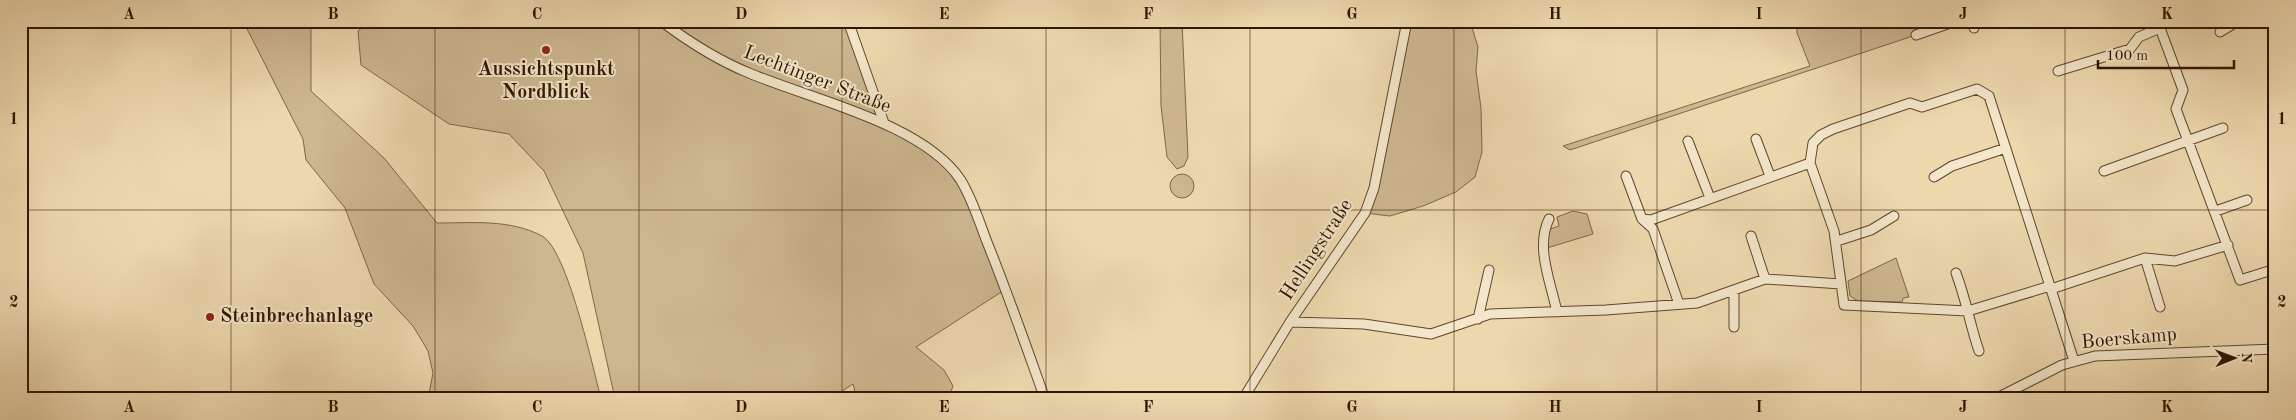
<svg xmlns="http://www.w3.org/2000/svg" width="2296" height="420" font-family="'Old Standard TT',serif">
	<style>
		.green { fill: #cdb790; stroke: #7e6648 }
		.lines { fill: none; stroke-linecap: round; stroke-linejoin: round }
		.street-casing { stroke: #5f462c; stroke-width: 11 }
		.street { stroke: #f3e6ca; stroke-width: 9 }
		.grid { fill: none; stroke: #301500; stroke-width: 1; stroke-opacity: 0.55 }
		.poi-dot { fill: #8f2418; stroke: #f3e6ca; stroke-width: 2 }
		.labels { text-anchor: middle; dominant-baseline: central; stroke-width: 4; stroke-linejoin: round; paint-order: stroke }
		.poi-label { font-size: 20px; font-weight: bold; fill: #301500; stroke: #f3e6ca }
		.street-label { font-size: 20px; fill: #301500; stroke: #f3e6ca }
		.neatline { fill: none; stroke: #301500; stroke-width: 2 }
		.grid-label { font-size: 16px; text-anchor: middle; font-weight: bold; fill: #301500 }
	</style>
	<rect width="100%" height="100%" fill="#edd8ae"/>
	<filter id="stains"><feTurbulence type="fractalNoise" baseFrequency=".004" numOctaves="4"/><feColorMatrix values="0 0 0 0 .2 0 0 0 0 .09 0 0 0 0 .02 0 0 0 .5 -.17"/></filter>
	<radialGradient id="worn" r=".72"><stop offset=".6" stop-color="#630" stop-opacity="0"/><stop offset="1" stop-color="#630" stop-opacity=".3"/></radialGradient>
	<path class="green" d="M243 21H311V91L384 158 437 223C473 223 510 219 542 236 567 249 593 368 601 399H428L433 373 428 351 413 326 374 284 345 208 306 160 303 139Z
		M366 21H847L884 123 927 149 960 179 1006 289 916 347 944 370 953 386 949 397 945 399H857L853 384 830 399H615L583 253 544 171 509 134 449 124 361 65 358 31 369 22Z
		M1160 21H1182L1188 157 1184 166 1177 169 1167 157 1161 106Z
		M1407 21H1470L1478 47 1476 71 1481 108 1482 152 1475 177 1456 192 1423 206 1390 216 1365 213Z
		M1797 21H1913L1916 35 1570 150 1563 146 1810 66 1797 33Z
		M1170 186a12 12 0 1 1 24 0a12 12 0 1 1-24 0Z
		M1573 211 1587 214 1593 234 1547 248V230L1559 226 1557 217Z
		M1896 258 1909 297 1903 298 1902 302 1858 301 1850 296 1848 281Z"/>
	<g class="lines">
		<g class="street-casing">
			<path id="street" d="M661 21C689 42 717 60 749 73 810 99 922 123 960 179 972 198 979 221 987 242 1008 294 1026 346 1045 399
				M848 21 884 123
				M1972 21 1974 28
				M2272 21 2275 30
				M2220 32 2238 21
				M1916 35 1956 21
				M2058 71 2130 49 2139 37 2160 28 2183 90 2176 109 2240 280 2272 270 2275 277
				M1756 139 1770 176
				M1688 141 1710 198
				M2104 171 2223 128
				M1626 176 1642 219
				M1934 177 1952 166 2006 148
				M2216 211 2247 200
				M1549 219C1535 247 1551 283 1557 312
				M1751 236 1765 279
				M1837 241 1871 230 1894 216
				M2145 258 2160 307
				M1956 273C1966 299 1970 325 1979 351
				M2050 286 1968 311 1844 305 1834 231 1810 163 1813 143 1821 135 1833 129 1910 103 1922 107 1977 89 1989 96 2074 361
				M2051 289 2145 258 2175 261 2228 245
				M1679 304 1653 229 1642 219 1651 220 1810 163
				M1478 319 1489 270
				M1290 322 1364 324 1431 334 1490 314 1606 310 1697 303 1765 279 1841 284
				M1734 327V290
				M1243 399 1290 322 1365 213 1374 188 1407 21
				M1995 399 2062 365 2095 356 2275 349"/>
		</g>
		<use href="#street" class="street"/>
	</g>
	<path class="grid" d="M231 21V399M435 21V399M639 21V399M842 21V399M1046 21V399M1250 21V399M1454 21V399M1657 21V399M1861 21V399M2065 21V399M21 210H2275"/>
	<g class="poi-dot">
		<circle cx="546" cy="50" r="5"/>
		<circle cx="210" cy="317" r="5"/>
	</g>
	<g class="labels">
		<g class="poi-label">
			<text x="546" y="70">Aussichtspunkt<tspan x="546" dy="23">Nordblick</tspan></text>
			<text x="220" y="317" text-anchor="start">Steinbrechanlage</text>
		</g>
		<g class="street-label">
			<text transform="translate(817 80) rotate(21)">Lechtinger Straße</text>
			<text transform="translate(1317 250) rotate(-57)">Hellingstraße</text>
			<text transform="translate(2129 339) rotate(-5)">Boerskamp</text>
		</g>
	</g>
	<rect width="2296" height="420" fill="none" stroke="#edd8ae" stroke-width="55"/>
	<g transform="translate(2234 358) rotate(89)" stroke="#f3e6ca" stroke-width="4" paint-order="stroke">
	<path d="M0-4L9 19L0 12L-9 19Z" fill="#301500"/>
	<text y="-8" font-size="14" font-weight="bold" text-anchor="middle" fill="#301500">N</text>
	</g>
	<path d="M2098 60v8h136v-8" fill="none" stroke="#301500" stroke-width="2.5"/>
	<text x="2106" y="60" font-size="15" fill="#301500" stroke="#f3e6ca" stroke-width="4" paint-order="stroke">100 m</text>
	<rect x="28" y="28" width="2240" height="364" class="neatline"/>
	<g class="grid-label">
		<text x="129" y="19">A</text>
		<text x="333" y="19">B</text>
		<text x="537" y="19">C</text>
		<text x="741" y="19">D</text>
		<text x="944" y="19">E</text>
		<text x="1148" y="19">F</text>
		<text x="1352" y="19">G</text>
		<text x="1555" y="19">H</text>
		<text x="1759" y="19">I</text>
		<text x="1963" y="19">J</text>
		<text x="2167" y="19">K</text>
		<text x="14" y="124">1</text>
		<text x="2282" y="124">1</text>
		<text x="14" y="307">2</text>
		<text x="2282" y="307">2</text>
		<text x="129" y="412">A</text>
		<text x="333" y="412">B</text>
		<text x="537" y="412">C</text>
		<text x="741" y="412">D</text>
		<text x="944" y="412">E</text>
		<text x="1148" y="412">F</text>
		<text x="1352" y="412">G</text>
		<text x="1555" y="412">H</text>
		<text x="1759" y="412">I</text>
		<text x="1963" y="412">J</text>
		<text x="2167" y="412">K</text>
	</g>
	<rect width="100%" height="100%" filter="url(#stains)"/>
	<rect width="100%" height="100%" fill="url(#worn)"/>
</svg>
